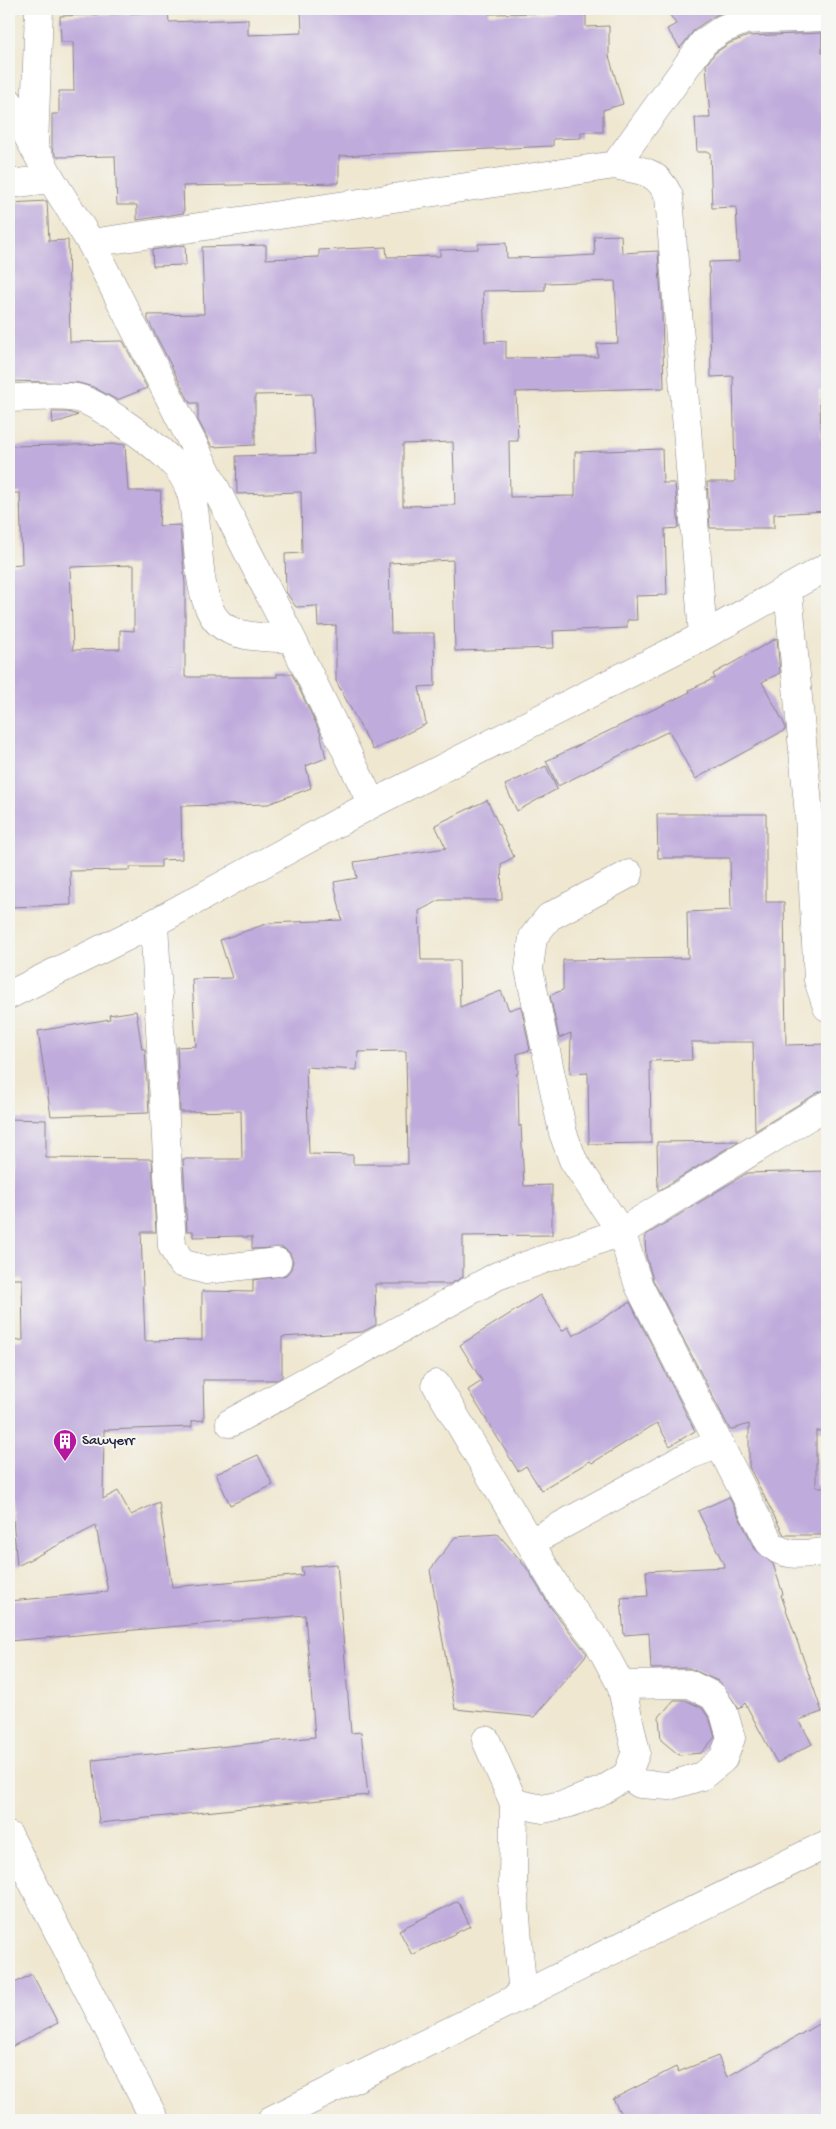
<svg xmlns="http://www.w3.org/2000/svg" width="836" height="2129" font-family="'Gochi Hand',sans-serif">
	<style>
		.building { fill: #c0acdc; fill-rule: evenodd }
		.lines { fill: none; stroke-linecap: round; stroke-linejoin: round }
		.minor-casing { stroke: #888486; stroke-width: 29 }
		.major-casing { stroke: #888486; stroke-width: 29 }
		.minor { stroke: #fff; stroke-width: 28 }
		.major { stroke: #fff; stroke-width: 28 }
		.labels { text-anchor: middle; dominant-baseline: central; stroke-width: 4; stroke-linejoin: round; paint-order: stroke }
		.poi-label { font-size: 15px; fill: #22223b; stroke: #f6f6f2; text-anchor: start }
	</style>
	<rect width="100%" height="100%" fill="#f6f6f2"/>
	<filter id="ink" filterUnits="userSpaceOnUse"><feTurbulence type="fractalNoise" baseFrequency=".02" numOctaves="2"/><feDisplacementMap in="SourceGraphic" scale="10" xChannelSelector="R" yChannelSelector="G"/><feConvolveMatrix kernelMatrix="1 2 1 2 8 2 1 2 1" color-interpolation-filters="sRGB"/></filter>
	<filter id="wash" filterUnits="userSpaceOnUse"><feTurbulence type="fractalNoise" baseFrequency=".0096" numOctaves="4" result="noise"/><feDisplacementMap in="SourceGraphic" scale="20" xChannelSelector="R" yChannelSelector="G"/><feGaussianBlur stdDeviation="1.12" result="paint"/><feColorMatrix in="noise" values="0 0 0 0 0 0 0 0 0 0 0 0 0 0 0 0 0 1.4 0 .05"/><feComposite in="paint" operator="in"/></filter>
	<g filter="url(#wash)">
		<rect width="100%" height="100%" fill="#efe7d0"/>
		<g id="blocks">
			<path class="building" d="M301 9H489V14L553 13 552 9H586V27L609 26V56L623 104 603 110V132H581V138L553 139V146L339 156V183L183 186 184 213 137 220V205H117L115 156 57 157 52 148V114H59V91H74L73 42H61L60 16 168 12 169 22 248 19V35L302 33Z
				M666 9H731L714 16 695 29 680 48 667 29 676 24Z
				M822 33V53L827 52V390L819 391 822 443 827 442V511L774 514V528H710L707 482H735L733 376 711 377 709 262 739 261 736 207 712 208 710 152H697L695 118H710L706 65 715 53 730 43 748 36Z
				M47 201 49 241 68 240 70 342 123 341 147 388 117 400 93 387 79 383 9 381V203Z
				M621 235 622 253 658 251 662 313 664 388 516 392 518 441H509L510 497 575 496V452L662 449 663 483H675L679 528 665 529 667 595 636 596 637 620H627V628L553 631 554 648 455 651 453 560 389 563 391 633H434L435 686 419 687 426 724 373 750 336 681V625L318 626 317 606 296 607 286 592 285 554 302 553 301 492 237 494 236 456 315 454 312 394 255 395V445L212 447 198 420V403H190L148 320V315L204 314 202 247 266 245V259L319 257V250L386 247 387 257 440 256V250L478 249V244L506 243 507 258 558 257 595 255 594 236ZM615 281 618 343 597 344 598 357 506 358V341L485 342 483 291 545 290V283ZM453 442 455 505 403 506V444Z
				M185 245 186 265 153 266 152 250Z
				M52 412H67L78 415 53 424Z
				M125 444 128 491H161L159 526 180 525 185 584V677H277V674H292L320 732 326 758 306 766 311 788 268 804 181 806 182 859 161 860V867H130V870L70 871 71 905 9 907V565L22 564 20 493H9V446ZM134 565V631L120 630V649L73 650 70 567Z
				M777 638 780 673 762 682 785 725V730L695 779 669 731 558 786 546 761 690 692 689 690 715 678 713 674Z
				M546 766 557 789 517 811 505 785Z
				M487 800 514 857 501 864 502 900H440L419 911 421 960H459L460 1007 501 991 509 1010 521 1006 530 1050 517 1054 518 1074H516L518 1078 519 1127 521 1125 524 1186 552 1185V1235L463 1236V1277L450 1284H375L376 1325 362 1332 282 1337V1377L277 1380H203L204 1420 192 1421V1427L104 1430 103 1499 118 1491 131 1515 159 1502 172 1587 303 1575 301 1567 337 1564 351 1733 361 1732 368 1795 99 1823 93 1760 315 1737 305 1615 9 1641V1601L108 1592 96 1526 17 1566 9 1472V1341L23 1340 22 1279H9V1119L46 1120V1158L152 1159 156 1232H141L145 1341 202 1340V1291L253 1292V1280L286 1275 291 1269 293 1261 290 1253 283 1248 252 1249V1237H243V1236L193 1237V1231H187L183 1159H242L241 1111 180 1112 177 1047 196 1046 192 979 232 978 220 940 269 923 342 920 334 882 357 878 354 862 446 848 435 825ZM406 1051 408 1164H353V1155L309 1154 306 1067 357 1070 358 1052Z
				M657 814H766V902H784L786 1045 827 1044V1089L819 1092 755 1131 753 1042H691L692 1060 650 1061 651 1143 589 1144 588 1073 570 1074 571 1033 559 1038 550 995 563 990V960L688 958 687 912 731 910 730 858H658Z
				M136 1011 142 1049H145L149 1113 51 1116 38 1031 110 1019 109 1015Z
				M739 1141 658 1191 657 1142Z
				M827 1171V1431H816V1487H827V1535H784L749 1467V1424L730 1430 653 1280 646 1256 645 1239 646 1235 747 1173Z
				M540 1295 562 1331 568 1327 573 1336 630 1302 695 1431 670 1446 657 1423 592 1463 590 1461 541 1490 526 1466 518 1471 468 1390 482 1381 460 1345Z
				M258 1455 273 1485 230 1505 216 1474Z
				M729 1497 755 1549 773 1564 783 1594 781 1595 822 1712 799 1720 812 1744 777 1763 745 1703 739 1709 720 1682 689 1668 651 1669 649 1633 624 1635 621 1598 648 1596 646 1571 725 1567 698 1511Z
				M498 1534 526 1567 549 1605 587 1654 534 1717 455 1709 430 1570 455 1537Z
				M674 1700H685L702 1708 710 1720 715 1737 701 1753 679 1755 661 1740 659 1717Z
				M458 1901 470 1926 412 1955 399 1930Z
				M32 1974 58 2023 9 2048V1986Z
				M827 2019V2120H624L613 2099 676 2067 678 2072 718 2056 727 2077Z"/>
		</g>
	</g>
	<g filter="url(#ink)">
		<use href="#blocks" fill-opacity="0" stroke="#888486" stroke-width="1"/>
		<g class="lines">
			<g class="minor-casing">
				<path id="minor" d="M9 102 51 179 91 243 615 165C642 171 656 169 669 196L703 636
					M34 147 39 9
					M615 165 704 42 723 29 745 20 827 17
					M9 184 51 179
					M91 243 292 639 372 804
					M9 398C30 398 56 394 77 398 98 402 153 443 169 459 179 468 187 481 191 494 201 527 193 598 219 623 236 639 269 637 292 639
					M788 590 809 815 818 980 827 1007
					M629 874 549 917 533 937 529 969 563 1133 573 1160 621 1232 639 1286 769 1542C783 1559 807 1553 827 1552
					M154 923 172 1246 181 1263 206 1270 277 1262
					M9 995 154 923 372 804 703 636 827 567
					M436 1384 561 1595 598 1642 621 1685 636 1752 627 1775 603 1790 570 1803 543 1809 514 1803
					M230 1423 497 1276 621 1232 827 1105
					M531 1542 690 1455 720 1444
					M621 1685 689 1684 713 1696 724 1713 731 1738 723 1759 702 1776 669 1786 640 1784 627 1775
					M486 1740 514 1803 513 1884 523 1996
					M9 1836 155 2120"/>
			</g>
			<g class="major-casing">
				<path id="major" d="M271 2120 827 1844"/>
			</g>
			<use href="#minor" class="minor"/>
			<use href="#major" class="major"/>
		</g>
	</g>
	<defs>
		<g id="building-pin" transform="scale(1.25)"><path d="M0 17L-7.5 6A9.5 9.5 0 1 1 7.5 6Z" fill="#b5179e" stroke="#f6f6f2"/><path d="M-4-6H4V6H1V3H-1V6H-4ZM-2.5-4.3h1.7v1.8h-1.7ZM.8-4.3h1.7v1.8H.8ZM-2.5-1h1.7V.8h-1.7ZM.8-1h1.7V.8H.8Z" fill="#fff"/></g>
	</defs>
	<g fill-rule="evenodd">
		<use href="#building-pin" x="65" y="1441"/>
	</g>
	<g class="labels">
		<g class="poi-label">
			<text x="82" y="1441">Sawyerr</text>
		</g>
	</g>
	<rect width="836" height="2129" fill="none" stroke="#f6f6f2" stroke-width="30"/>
</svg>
